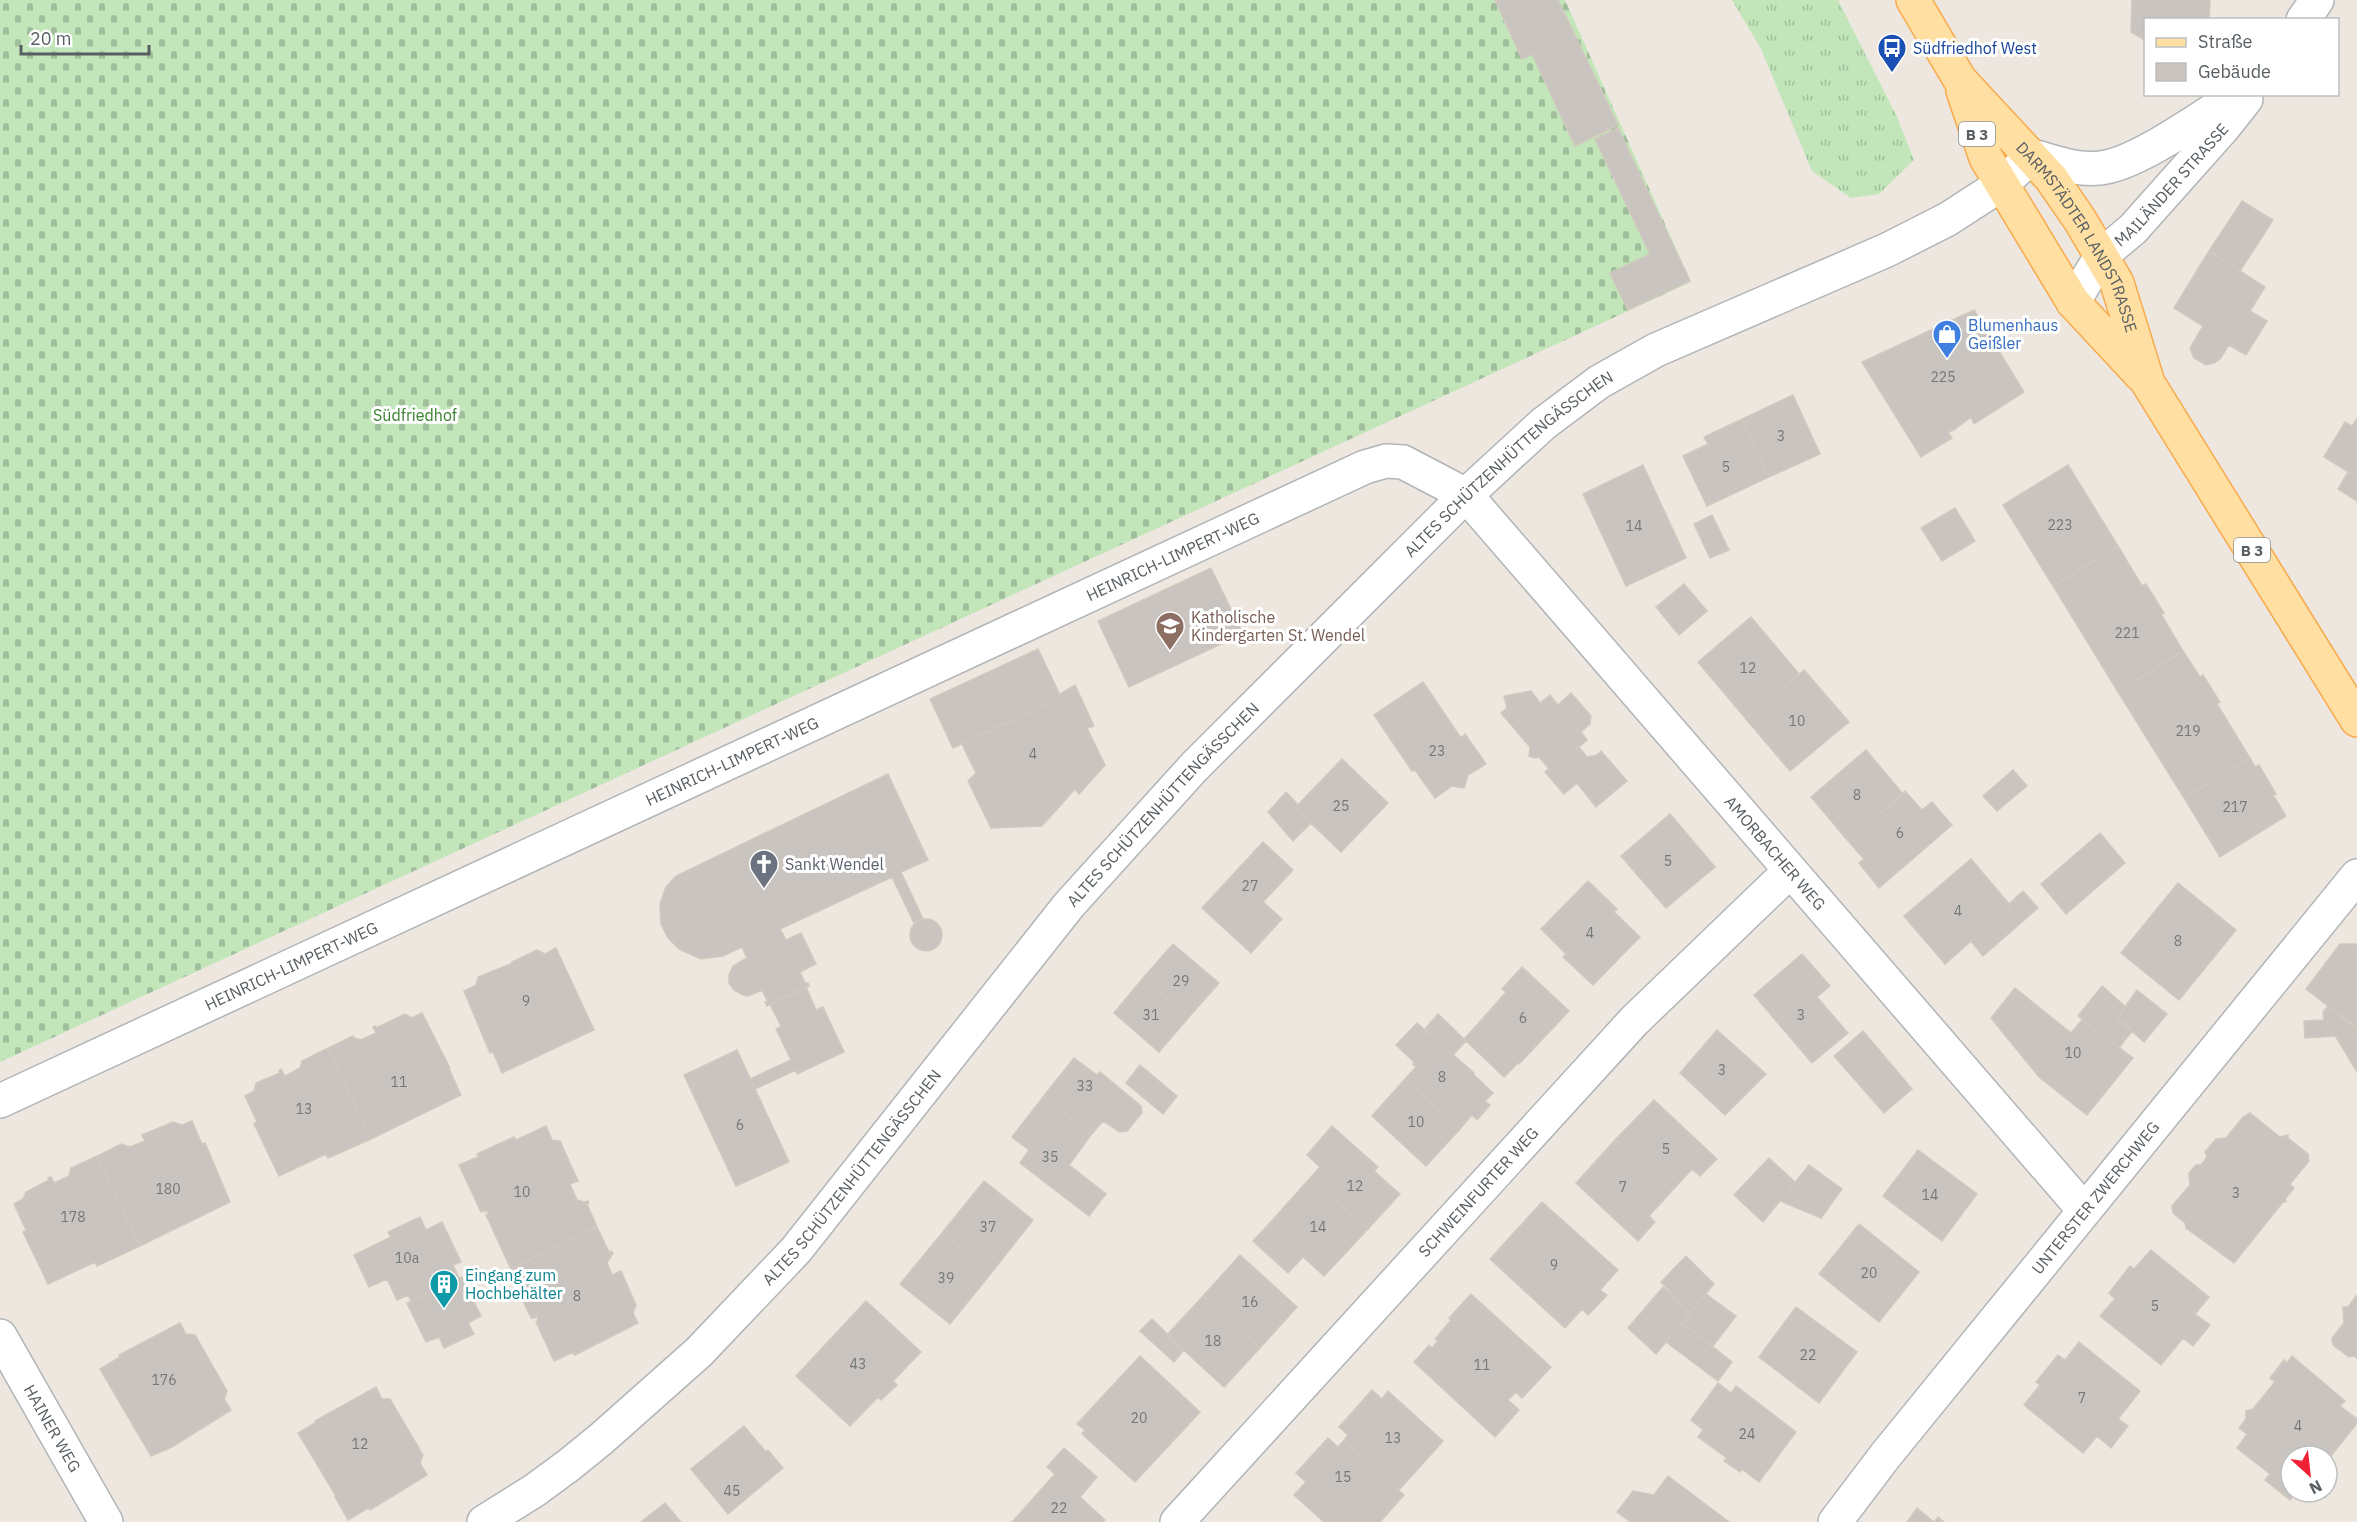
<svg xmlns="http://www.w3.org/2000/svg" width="2357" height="1522" font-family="'IBM Plex Sans',sans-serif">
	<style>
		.grass { fill: url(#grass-tufts) }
		.cemetery { fill: url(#cemetery-stones) }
		.building { fill: #c9c4bf; stroke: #d1c8be; stroke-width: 1.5 }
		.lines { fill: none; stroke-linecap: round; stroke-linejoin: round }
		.minor-casing { stroke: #b1b5b8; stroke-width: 36 }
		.primary-casing { stroke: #f8aa4d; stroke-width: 36 }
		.minor { stroke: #fff; stroke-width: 33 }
		.primary { stroke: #ffe0a2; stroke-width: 33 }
		.labels { text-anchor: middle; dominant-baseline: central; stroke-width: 6; stroke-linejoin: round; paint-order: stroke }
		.number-label { font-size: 14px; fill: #747879 }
		.shield { fill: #fff; stroke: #8a8e91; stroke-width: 1.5 }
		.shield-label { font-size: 15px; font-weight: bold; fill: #585e62 }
		.transit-label { font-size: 16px; fill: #164399; stroke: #fff; text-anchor: start }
		.street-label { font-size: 16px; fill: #585e62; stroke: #fff }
		.shop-label { font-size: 16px; fill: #366cbe; stroke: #fff; text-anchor: start }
		.park-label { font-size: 16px; fill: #3a822f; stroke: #fff }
		.education-label { font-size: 16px; fill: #785e54; stroke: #fff; text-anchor: start }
		.worship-label { font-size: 16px; fill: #5b616d; stroke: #fff; text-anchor: start }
		.culture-label { font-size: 16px; fill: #0d838f; stroke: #fff; text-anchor: start }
	</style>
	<defs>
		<pattern id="grass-tufts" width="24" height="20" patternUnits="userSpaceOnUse" patternTransform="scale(1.5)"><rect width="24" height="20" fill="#c2e6ba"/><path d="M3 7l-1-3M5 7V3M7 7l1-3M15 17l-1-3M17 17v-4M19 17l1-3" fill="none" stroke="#a0be9b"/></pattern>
		<pattern id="cemetery-stones" width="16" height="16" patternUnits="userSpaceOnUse" patternTransform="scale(1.5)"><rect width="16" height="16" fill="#c2e6ba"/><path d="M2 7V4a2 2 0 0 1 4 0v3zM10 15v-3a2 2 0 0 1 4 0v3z" fill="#a0be9b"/></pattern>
	</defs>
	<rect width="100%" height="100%" fill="#ede7df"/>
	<path class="grass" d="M1732 0H1838L1897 117 1914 160 1879 194 1851 198 1812 171 1761 49Z"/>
	<path class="cemetery" d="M0 0H1565L1691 282 0 1062Z"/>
	<path class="building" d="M1495 0H1558L1618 125 1575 146 1532 54 1522 59Z
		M2132 0H2210L2209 20H2146V41L2131 32Z
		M1618 128 1690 281 1628 310 1610 273 1650 254 1595 139Z
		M2242 201 2273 220 2240 271 2209 251Z
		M2209 251 2265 287 2250 311 2267 321 2246 355 2229 345 2220 359 2214 363 2206 365 2194 358 2190 348 2203 326 2174 308Z
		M1974 310 2024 392 1974 424 1971 417 1954 430 1948 432 1952 438 1921 457 1862 362Z
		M1793 395 1820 454 1769 477 1742 419Z
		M1742 419 1769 477 1707 506 1683 456 1708 444 1704 437Z
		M2357 419V477L2324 457 2345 422 2352 426Z
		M1643 465 1686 558 1626 586 1583 494Z
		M2068 465 2118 546 2053 586 2003 505Z
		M2348 472 2357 477V501L2338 489Z
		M1955 508 1975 541 1942 561 1921 528Z
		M1712 515 1729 550 1710 558 1694 524Z
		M2118 546 2142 586 2146 584 2164 613 2161 614 2183 651 2118 692 2053 586Z
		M1211 568 1243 634 1129 687 1098 621Z
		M1684 584 1707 611 1679 635 1656 607Z
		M1751 617 1799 674 1746 719 1698 662Z
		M1038 649 1061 697 953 748 930 699Z
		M2183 651 2200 677 2203 675 2220 702 2217 704 2250 758 2184 798 2118 692Z
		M1804 670 1849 722 1790 771 1746 719Z
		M1423 682 1461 738 1465 734 1486 764 1468 775 1464 788 1452 786 1435 798 1415 770 1412 771 1374 715Z
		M1075 685 1094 726 1087 728 1105 765 1079 794 1075 789 1042 826 991 828 968 781 976 773 962 744 1061 697 1060 694Z
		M1531 691 1540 703 1550 695 1558 705 1571 693 1591 716 1590 724 1581 732 1587 740 1551 771 1539 757 1534 758 1529 756 1530 747 1501 713 1507 708 1504 696Z
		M1579 747 1587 757 1597 755 1601 751 1627 781 1596 807 1577 783 1564 794 1545 772 1548 769 1551 771Z
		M1866 750 1903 794 1848 841 1811 797Z
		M2250 758 2255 767 2259 765 2276 794 2273 795 2286 816 2220 857 2184 798Z
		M1342 759 1388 803 1341 852 1295 808Z
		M2013 770 2027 786 1997 811 1983 796Z
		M888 774 928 860 901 872 923 919 914 923 892 877 780 929 786 940 801 933 816 964 800 972 805 983H808L809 986 767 1006 765 1002H768L762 990 748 996 743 995 734 990 729 983V975L733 966 747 958 742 947 723 956 701 959 679 949 668 938 661 924 660 904 666 887 676 876Z
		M1905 791 1922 810 1932 802 1952 825 1879 888 1859 863 1864 859 1848 841Z
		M1286 792 1298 805 1295 808 1311 823 1293 841 1268 812Z
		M1670 814 1715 867 1666 908 1621 856Z
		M2100 833 2125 863 2066 914 2041 884Z
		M1263 842 1293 870 1263 902 1282 919 1251 953 1202 908Z
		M1971 859 2011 906 1945 964 1904 916Z
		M1588 881 1617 909 1614 912 1640 937 1593 985 1563 957 1566 954 1541 929Z
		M2178 883 2236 930 2179 1000 2121 953Z
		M2023 891 2038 908 1983 956 1971 941 2011 906 2009 904Z
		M910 935a16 16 0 1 1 32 0a16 16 0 1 1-32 0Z
		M1173 944 1219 983 1189 1017 1143 978Z
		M2340 944H2357V1028L2306 989Z
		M556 948 594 1030 502 1073 493 1052 490 1053 464 991 476 985 478 977 513 963 512 962 537 950 545 954Z
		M1802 954 1830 986 1817 997 1848 1033 1812 1063 1754 995Z
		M1522 967 1569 1011 1519 1064 1477 1025 1506 992 1502 989Z
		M1143 978 1189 1017 1159 1052 1114 1013Z
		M2102 986 2126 1007 2117 1018 2133 1030 2119 1048 2078 1016Z
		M806 987 816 1010 823 1007 844 1052 797 1074 796 1070 755 1089 750 1079 791 1060 776 1029 781 1026 770 1004Z
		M2015 988 2071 1033 2082 1020 2133 1058 2087 1115 2039 1077 1991 1018Z
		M2137 990 2167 1014 2144 1042 2117 1018Z
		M2328 1006 2357 1030 2346 1040 2339 1042 2335 1036 2305 1038 2304 1021 2324 1020 2323 1012Z
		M422 1013 450 1068 449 1069 461 1095 371 1139 328 1048 353 1036 354 1038 361 1040 376 1033 373 1027 375 1026 376 1028 405 1014 412 1018Z
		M1438 1014 1466 1041 1453 1055 1425 1029Z
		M1417 1023 1474 1073 1473 1074 1493 1093 1485 1101 1490 1105 1477 1120 1472 1115 1460 1129 1405 1079 1416 1067 1413 1064 1414 1062 1396 1045Z
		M1477 1025 1518 1063 1504 1077 1464 1039Z
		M1717 1030 1766 1074 1725 1115 1680 1073Z
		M2357 1030V1072L2339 1042 2346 1040Z
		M1863 1031 1912 1089 1884 1113 1834 1056Z
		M328 1048 371 1139 328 1158 326 1154 279 1176 254 1124 257 1122 245 1096 254 1091 256 1083 280 1073 279 1071 281 1069 285 1076 300 1068 302 1061Z
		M737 1050 789 1162 736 1186 684 1075Z
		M1074 1058 1097 1075 1100 1072 1141 1106 1142 1113 1127 1131 1120 1132 1103 1121 1091 1135 1043 1097Z
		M1140 1065 1177 1096 1163 1114 1126 1083Z
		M1405 1079 1460 1129 1426 1166 1372 1116Z
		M1043 1097 1091 1135 1069 1165 1106 1194 1089 1216 1020 1163 1029 1150 1012 1137Z
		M1654 1100 1717 1159 1700 1176 1692 1169 1671 1192 1615 1140Z
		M2250 1113 2280 1137 2288 1135V1138L2308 1154 2309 1161 2290 1184 2294 1188 2285 1199 2286 1202H2283L2234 1263 2186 1228 2185 1223 2173 1213 2172 1206 2190 1185 2189 1173 2196 1165H2201L2207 1157 2205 1152 2216 1139 2226 1138 2243 1117Z
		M192 1121 202 1144 205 1143 230 1202 140 1246 97 1156 121 1144 130 1147 145 1141 142 1135 173 1122 182 1125Z
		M546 1126 552 1140 560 1141 578 1181 570 1184 577 1200 584 1202 588 1201 589 1203 587 1204 597 1227 511 1269 486 1215 489 1214 486 1209 485 1212 484 1210 481 1212 459 1165 478 1157 477 1154 514 1137 516 1140Z
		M1332 1126 1378 1167 1374 1171 1400 1194 1368 1229 1310 1178 1320 1167 1307 1155Z
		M1615 1140 1671 1192 1649 1216 1655 1222 1638 1241 1576 1183Z
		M1918 1150 1977 1194 1942 1241 1883 1196Z
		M97 1156 140 1246 97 1266 95 1262 48 1284 23 1232 26 1230 14 1204 23 1199 26 1192 49 1180 48 1178 51 1177 54 1183 69 1176 71 1168Z
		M1769 1158 1795 1182 1763 1222 1734 1195Z
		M1809 1165 1842 1189 1821 1218 1780 1201Z
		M1310 1178 1368 1229 1324 1276 1268 1225Z
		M984 1181 1033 1220 992 1272 942 1233Z
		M1542 1202 1618 1270 1600 1290 1607 1295 1588 1315 1582 1309 1565 1328 1490 1259Z
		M420 1217 426 1230 442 1222 461 1262 453 1265 459 1278 411 1301 408 1295 397 1300 387 1279 369 1287 354 1255 391 1237 388 1232Z
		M1859 1224 1919 1272 1879 1322 1819 1274Z
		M1268 1225 1303 1257 1288 1273 1253 1241Z
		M597 1227 609 1252 611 1251 613 1253 607 1263 612 1275 621 1271 636 1305 633 1313 638 1323 575 1355 573 1352 554 1361 536 1322 538 1320 536 1315 535 1318H531L517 1288 519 1286 511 1269Z
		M942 1233 992 1272 950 1324 900 1284Z
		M2151 1250 2209 1297 2195 1314 2210 1325 2193 1346 2183 1338 2161 1365 2100 1316 2115 1299 2109 1293 2130 1266 2134 1269Z
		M1240 1255 1297 1307 1260 1348 1203 1296Z
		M1686 1256 1714 1284 1690 1313 1661 1282Z
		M462 1277 481 1316 468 1323 474 1334 444 1348 439 1337 426 1342 407 1303Z
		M1663 1287 1690 1313 1656 1354 1628 1328Z
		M1471 1294 1551 1367 1522 1398 1516 1392 1508 1400 1519 1410 1495 1437 1414 1362 1429 1345 1432 1348 1438 1341 1435 1339 1451 1320 1449 1318Z
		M1706 1294 1736 1316 1713 1346 1682 1323Z
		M2357 1295V1358L2354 1356 2349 1357 2333 1345 2332 1338 2344 1323 2343 1307H2348Z
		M1203 1296 1260 1348 1224 1387 1167 1335Z
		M866 1301 921 1352 893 1381 897 1385 881 1400 878 1397 850 1426 796 1376Z
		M1796 1307 1857 1352 1819 1403 1759 1357Z
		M1152 1319 1184 1350 1174 1362 1140 1331Z
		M180 1323 186 1334 195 1335 227 1391 224 1399 231 1410 172 1447 151 1456 100 1369 120 1357 119 1355Z
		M1682 1323 1732 1362 1718 1381 1666 1342Z
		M2079 1342 2140 1391 2118 1419 2128 1426 2111 1448 2097 1436 2083 1453 2024 1405 2040 1385 2036 1382 2058 1355 2065 1360Z
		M1140 1356 1200 1412 1135 1482 1082 1434 1085 1430 1077 1424Z
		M2292 1356 2345 1401 2340 1406 2357 1419V1423L2331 1456 2327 1453 2324 1456H2291V1492H2296L2290 1500 2265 1480 2270 1474 2237 1448 2247 1434 2239 1428 2246 1419V1411L2253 1409 2275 1382 2270 1378 2284 1360 2287 1363Z
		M1718 1383 1731 1393 1736 1386 1796 1432 1759 1482 1742 1469 1740 1472 1724 1461 1727 1458 1698 1437 1703 1430 1691 1420Z
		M376 1387 382 1399H390L423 1455 420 1463 427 1475 370 1510 368 1508 348 1520 335 1497 336 1496 298 1433 315 1423V1421Z
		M1372 1390 1382 1399 1388 1391 1443 1441 1399 1490 1344 1440 1348 1435 1339 1427Z
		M744 1426 766 1452 768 1450 783 1468 728 1514 691 1469Z
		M1328 1438 1338 1447 1344 1440 1404 1495 1380 1522H1324L1294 1495 1306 1482 1296 1473Z
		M1064 1448 1097 1477 1080 1497 1047 1467Z
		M1055 1474 1105 1520 1103 1522H1012Z
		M1668 1476 1729 1522H1631L1617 1512 1633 1491 1654 1495Z
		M665 1503 681 1522H641Z
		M1917 1508 1934 1522 1938 1517 1944 1522H1907Z"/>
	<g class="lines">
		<g class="minor-casing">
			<g id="minor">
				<path d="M2303 20 2317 0"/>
				<path id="s1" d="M2073 302 2102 255 2133 229 2223 128 2246 99"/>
				<path id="s2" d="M0 1101 1365 467 1386 461 1403 462 1466 495 2084 1210"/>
				<path id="s3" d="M0 1336 106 1522"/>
				<path id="s4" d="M484 1522 535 1490 569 1465 601 1439 699 1352 796 1250 1069 905 1195 766 1466 495 1543 424 1599 382 1656 350 1887 250 1948 219 2002 184 2032 156C2055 162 2077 171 2100 168 2136 165 2205 115 2238 94"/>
				<path id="s5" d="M1177 1522 1634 1021 1790 871"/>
				<path id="s6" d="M1835 1522 1885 1456 2357 876"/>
			</g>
		</g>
		<g class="primary-casing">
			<g id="primary">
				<path id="s7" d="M1913 0 1960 80 2051 178 2080 220 2117 283 2148 383 2357 720"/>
				<path d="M1963 91 1986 158 2073 302 2141 375"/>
			</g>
		</g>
		<use href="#minor" class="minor"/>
		<use href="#primary" class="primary"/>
	</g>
	<defs>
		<g id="bus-pin" transform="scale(1.5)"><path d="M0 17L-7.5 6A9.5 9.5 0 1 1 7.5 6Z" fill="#1a4fb4" stroke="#fff"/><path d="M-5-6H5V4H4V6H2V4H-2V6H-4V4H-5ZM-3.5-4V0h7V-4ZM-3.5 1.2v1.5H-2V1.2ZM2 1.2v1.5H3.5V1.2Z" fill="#fff"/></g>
		<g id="shop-pin" transform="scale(1.5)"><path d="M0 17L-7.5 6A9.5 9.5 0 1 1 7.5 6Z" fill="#3f7fe0" stroke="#fff"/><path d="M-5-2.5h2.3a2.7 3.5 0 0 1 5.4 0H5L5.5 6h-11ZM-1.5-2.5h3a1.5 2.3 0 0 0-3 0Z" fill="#fff"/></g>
		<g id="school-pin" transform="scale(1.5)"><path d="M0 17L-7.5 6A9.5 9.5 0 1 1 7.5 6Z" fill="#8d6e63" stroke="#fff"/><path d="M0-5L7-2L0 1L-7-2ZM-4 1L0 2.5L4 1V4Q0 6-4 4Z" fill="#fff"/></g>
		<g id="church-pin" transform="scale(1.5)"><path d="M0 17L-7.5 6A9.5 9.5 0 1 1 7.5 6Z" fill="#6b7280" stroke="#fff"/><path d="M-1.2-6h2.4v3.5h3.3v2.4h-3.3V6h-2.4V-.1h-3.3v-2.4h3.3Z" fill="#fff"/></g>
		<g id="building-pin" transform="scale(1.5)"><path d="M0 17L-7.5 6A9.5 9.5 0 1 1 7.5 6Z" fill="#0f9aa8" stroke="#fff"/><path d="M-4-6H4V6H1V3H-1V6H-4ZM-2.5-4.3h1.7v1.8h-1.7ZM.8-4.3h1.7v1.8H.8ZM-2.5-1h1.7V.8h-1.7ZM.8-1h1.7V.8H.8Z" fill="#fff"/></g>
	</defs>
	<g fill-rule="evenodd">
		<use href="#bus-pin" x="1892" y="48"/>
		<use href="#shop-pin" x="1947" y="334"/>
		<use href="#school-pin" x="1170" y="626"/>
		<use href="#church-pin" x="764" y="864"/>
		<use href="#building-pin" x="444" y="1284"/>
	</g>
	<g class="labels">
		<g class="number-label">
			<text x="1943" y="377">225</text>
			<text x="1781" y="436">3</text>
			<text x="1726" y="467">5</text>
			<text x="2060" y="525">223</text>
			<text x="1634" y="526">14</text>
			<text x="2127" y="633">221</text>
			<text x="1748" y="668">12</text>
			<text x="1797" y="721">10</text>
			<text x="2188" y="731">219</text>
			<text x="1437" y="751">23</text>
			<text x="1033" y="754">4</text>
			<text x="1857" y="795">8</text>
			<text x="1341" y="806">25</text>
			<text x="2235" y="807">217</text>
			<text x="1900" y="833">6</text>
			<text x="1668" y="861">5</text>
			<text x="1250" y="886">27</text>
			<text x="1958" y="911">4</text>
			<text x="1590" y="933">4</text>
			<text x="2178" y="941">8</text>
			<text x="1181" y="981">29</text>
			<text x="526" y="1001">9</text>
			<text x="1151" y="1015">31</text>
			<text x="1801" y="1015">3</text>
			<text x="1523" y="1018">6</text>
			<text x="2073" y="1053">10</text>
			<text x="1722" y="1070">3</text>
			<text x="1442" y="1077">8</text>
			<text x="399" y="1082">11</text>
			<text x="1085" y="1086">33</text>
			<text x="304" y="1109">13</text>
			<text x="1416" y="1122">10</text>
			<text x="740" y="1125">6</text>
			<text x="1666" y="1149">5</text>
			<text x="1050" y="1157">35</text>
			<text x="1355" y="1186">12</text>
			<text x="1623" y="1187">7</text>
			<text x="168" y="1189">180</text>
			<text x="522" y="1192">10</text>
			<text x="2236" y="1193">3</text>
			<text x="1930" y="1195">14</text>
			<text x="73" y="1217">178</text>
			<text x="988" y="1227">37</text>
			<text x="1318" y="1227">14</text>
			<text x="407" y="1258">10a</text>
			<text x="1554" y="1265">9</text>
			<text x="1869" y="1273">20</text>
			<text x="946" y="1278">39</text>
			<text x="577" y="1296">8</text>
			<text x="1250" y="1302">16</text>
			<text x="2155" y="1306">5</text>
			<text x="1213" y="1341">18</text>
			<text x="1808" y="1355">22</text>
			<text x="858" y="1364">43</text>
			<text x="1482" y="1365">11</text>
			<text x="164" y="1380">176</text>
			<text x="2082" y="1398">7</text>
			<text x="1139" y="1418">20</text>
			<text x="2298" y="1426">4</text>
			<text x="1747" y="1434">24</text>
			<text x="1393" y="1438">13</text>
			<text x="360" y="1444">12</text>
			<text x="1343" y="1477">15</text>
			<text x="732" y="1491">45</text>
			<text x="1059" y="1508">22</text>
		</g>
		<g class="shield">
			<rect x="1959" y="122" width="36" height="24" rx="4.5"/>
			<rect x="2234" y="538" width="36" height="24" rx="4.5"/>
		</g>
		<g class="shield-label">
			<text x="1977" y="134">B 3</text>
			<text x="2252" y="550">B 3</text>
		</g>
		<g class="transit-label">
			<text x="1913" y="48">Südfriedhof West</text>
		</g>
		<g class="street-label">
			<text stroke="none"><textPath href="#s1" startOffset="154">MAILÄNDER STRASSE</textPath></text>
			<text stroke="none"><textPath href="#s7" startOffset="291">DARMSTÄDTER LANDSTRASSE</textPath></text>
			<text stroke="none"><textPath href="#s4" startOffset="1479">ALTES SCHÜTZENHÜTTENGÄSSCHEN</textPath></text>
			<text stroke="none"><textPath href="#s2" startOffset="1293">HEINRICH-LIMPERT-WEG</textPath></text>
			<text stroke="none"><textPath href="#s2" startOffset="807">HEINRICH-LIMPERT-WEG</textPath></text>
			<text stroke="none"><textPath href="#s4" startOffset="993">ALTES SCHÜTZENHÜTTENGÄSSCHEN</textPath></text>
			<text stroke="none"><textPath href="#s2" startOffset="2088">AMORBACHER WEG</textPath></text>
			<text stroke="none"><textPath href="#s2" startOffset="321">HEINRICH-LIMPERT-WEG</textPath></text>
			<text stroke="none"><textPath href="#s4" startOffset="507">ALTES SCHÜTZENHÜTTENGÄSSCHEN</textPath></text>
			<text stroke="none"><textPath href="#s5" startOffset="447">SCHWEINFURTER WEG</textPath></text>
			<text stroke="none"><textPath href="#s6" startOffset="416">UNTERSTER ZWERCHWEG</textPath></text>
			<text stroke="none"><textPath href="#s3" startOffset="106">HAINER WEG</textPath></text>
		</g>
		<g class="shop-label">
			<text x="1968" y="325">Blumenhaus<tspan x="1968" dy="18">Geißler</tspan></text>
		</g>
		<g class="park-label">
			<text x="415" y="415">Südfriedhof</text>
		</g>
		<g class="education-label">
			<text x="1191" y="617">Katholische<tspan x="1191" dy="18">Kindergarten St. Wendel</tspan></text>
		</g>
		<g class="worship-label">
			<text x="785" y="864">Sankt Wendel</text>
		</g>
		<g class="culture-label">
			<text x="465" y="1275">Eingang zum<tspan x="465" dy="18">Hochbehälter</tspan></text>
		</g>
	</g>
	<rect x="2144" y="18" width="195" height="78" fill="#ffffff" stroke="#bcbfc0" stroke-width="1.5"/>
	<rect x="2156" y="38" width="30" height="9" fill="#ffe0a2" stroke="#bcbfc0" stroke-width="1.5"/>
	<text x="2198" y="48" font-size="18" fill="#585e62">Straße</text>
	<rect x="2156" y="63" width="30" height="18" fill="#c9c4bf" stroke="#bcbfc0" stroke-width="1.5"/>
	<text x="2198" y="78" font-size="18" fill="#585e62">Gebäude</text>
	<g transform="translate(2309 1474) rotate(153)"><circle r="28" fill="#ffffff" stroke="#bcbfc0" stroke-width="1.5"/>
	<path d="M0-4.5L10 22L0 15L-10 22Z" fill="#f12135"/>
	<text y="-9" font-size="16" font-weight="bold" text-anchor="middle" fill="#585e62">N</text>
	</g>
	<path d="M21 45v9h128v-9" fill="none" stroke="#585e62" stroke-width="3"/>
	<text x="30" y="45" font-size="18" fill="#585e62" stroke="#ffffff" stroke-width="4.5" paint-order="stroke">20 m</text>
</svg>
